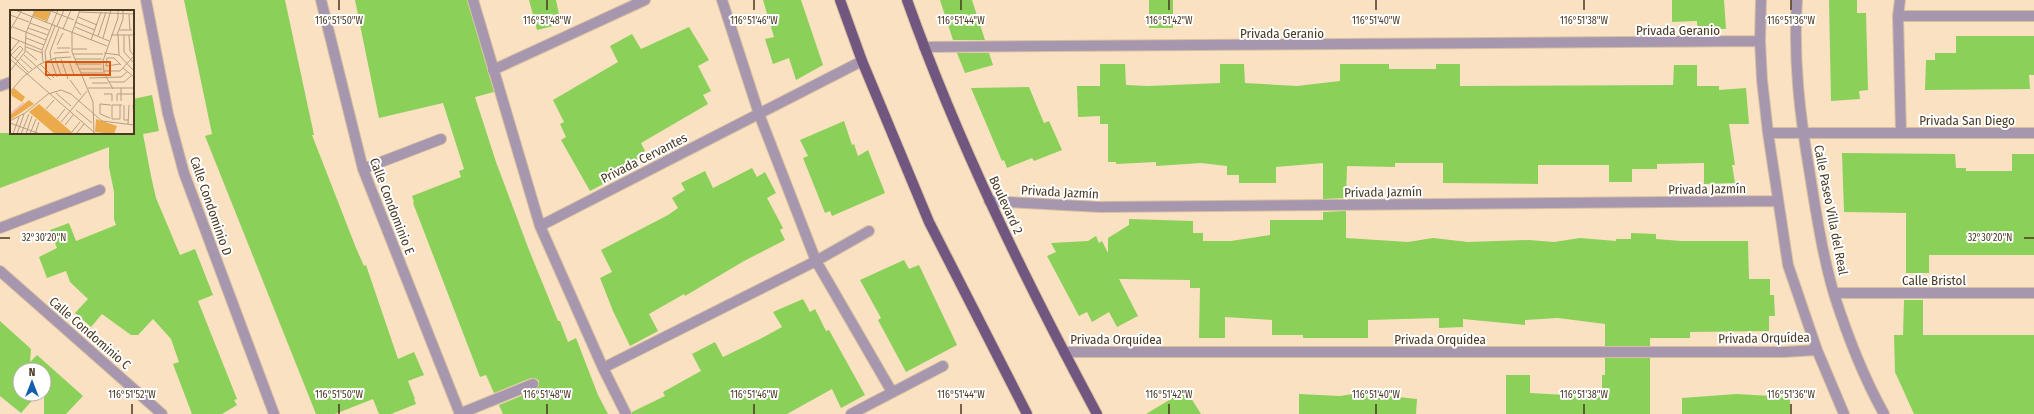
<svg xmlns="http://www.w3.org/2000/svg" width="2034" height="414" font-family="'Fira Sans Condensed',sans-serif">
	<style>
		.building { fill: #8ad059 }
		.lines { fill: none; stroke-linecap: round; stroke-linejoin: round }
		.minor-casing { stroke: #d7bfa1; stroke-width: 12 }
		.major-casing { stroke: #d7bfa1; stroke-width: 12 }
		.minor { stroke: #a697ae; stroke-width: 10 }
		.major { stroke: #71567f; stroke-width: 10 }
		.ticks { fill: none; stroke: #4a3922; stroke-width: 1.5 }
		.labels { text-anchor: middle; dominant-baseline: central; stroke-width: 4; stroke-linejoin: round; paint-order: stroke }
		.street-label { font-size: 13px; fill: #4a3922; stroke: #fff }
		.inset-river { fill: none; stroke: #f5bbbe; stroke-width: 2 }
		.inset-road { fill: none; stroke: #b49e81; stroke-width: 1 }
		.view { fill: #d8560e; fill-opacity: 0.15; stroke: #d8560e; stroke-width: 2 }
		.inset-edge { fill: none; stroke: #4a3922; stroke-width: 2 }
		.ticks-label { font-size: 10px; text-anchor: middle; fill: #4a3922; stroke: #fff; stroke-width: 4; stroke-linejoin: round; paint-order: stroke }
	</style>
	<rect width="100%" height="100%" fill="#fae1c1"/>
	<path class="building" d="M184 0H285L314 135H312L356 248 364 266 366 265 398 359 414 352 424 375 408 381 415 399H414L416 404 391 414H379L373 399 335 414H316L205 136 212 134Z
		M355 0H467L494 92 475 97 496 162 529 250 558 321H560L568 342 576 338 598 395 608 414H503L499 405 536 390 539 385V381L537 379 531 378 494 393 486 375 480 377 413 203 414 202 412 196 461 177 459 171 464 169 443 103 379 118Z
		M529 0H556L561 24 537 30Z
		M763 0H801L823 65 796 80 789 58 773 64 765 39 774 37Z
		M940 0H972L985 40H953Z
		M1149 0H1173V28H1149Z
		M1672 0H1724L1726 29H1697V21L1672 22Z
		M1829 0H1857V13H1866L1868 90 1859 91 1860 99 1831 101Z
		M689 27 709 60 698 66 711 91 703 95 708 104 641 143 645 151 636 156 638 159 635 161 636 163 607 178 609 181 590 191 561 140 566 137 560 124 564 122 553 100 618 62 610 46 632 34 641 49Z
		M1956 36H2034V75H2029L2030 89 1925 90 1926 60H1935V53H1956Z
		M957 53H989L993 65 965 73Z
		M1100 64H1125L1126 85 1149 86 1220 83V64H1244L1245 83 1297 86 1340 81V64H1389V69H1436V64H1460V86L1673 85 1674 65H1697V86H1719V90L1746 88 1749 124H1729L1735 165H1732L1735 183 1704 184V163L1657 164V169H1632V182H1609V165H1538V184L1443 183V163H1395V167L1347 166 1346 198 1323 199V163L1276 167V183H1239V175H1227V166L1201 163 1156 166V162L1116 164V162H1108V124H1100V116L1078 117 1077 86H1100Z
		M1029 87 1044 123 1049 121 1062 150 1034 161 1032 158 1007 168 1004 160 1002 161 971 88Z
		M152 95 159 131 143 134 151 176 156 198 180 255 195 249 213 295 198 301 237 399 234 400 237 405 222 414H192L173 364 179 362 171 339 153 319 138 335H131L102 314 91 327 75 313 88 299 70 282 66 271 47 278 39 257 57 248 50 230 69 223 76 241 116 225 114 219V192L109 167V147L0 188V133H133V99Z
		M844 121 852 145 854 144 858 156 868 150 885 193 832 216 830 211 825 213 803 158 808 156 800 140Z
		M1842 153 1955 154 1956 168H1966V171H2012V154H2034V255H1929V273H1906V213L1844 212Z
		M752 168 757 177 765 172 776 193 767 198 783 228 780 230 785 240 744 261 685 296 684 294 649 314 658 331 630 346 613 311 600 278 612 272 601 250 668 215 678 208 672 198 685 190 681 183 705 171 713 188Z
		M1346 211V238L1408 242 1433 238 1468 242 1529 240 1554 242 1580 238 1616 241V239H1631V233L1656 234V239L1681 241H1748L1749 279H1770V295H1774L1775 316H1769V331L1690 332V338H1650V346H1605V324L1558 318 1525 320V325L1463 319V327L1439 328V318L1368 320V338H1303V335H1272V320L1225 317V338H1199L1200 288H1190V280L1119 279 1138 316 1117 327 1109 312 1092 322 1087 312 1079 316 1047 256 1056 252 1051 243 1088 241 1096 236 1099 243 1102 241 1108 253V238L1129 225V219L1193 221V233H1203V241H1231L1270 235V220H1323V212Z
		M904 260 909 269 919 265 957 345 906 372 878 320 881 318 860 280Z
		M803 299 810 312 815 309 826 331 829 330 865 395 841 408 832 389 787 414H632V412L665 396 663 392 701 371 692 354 715 342 723 357 760 339 782 327 773 312Z
		M1904 300H1923V335H2034V414H1914L1895 372 1894 335H1903Z
		M0 321 31 349 30 362 37 355 83 396 66 414H44V370H20V394H38L21 413 0 396Z
		M1605 358H1650V414H1506V375H1530V393L1602 397V375H1605Z
		M1186 390 1201 414H1146Z
		M1360 393 1417 399 1416 414H1299V394L1340 396Z
		M1736 394 1790 397V414H1682V398Z"/>
	<g class="lines">
		<g class="minor-casing">
			<path id="minor" d="M146 0 168 114 184 173 274 414
				M321 0 363 169 460 414
				M473 0 540 226 603 368 626 414
				M722 0 759 114 816 261 892 392
				M1761 0 1760 41 1762 80 1768 133 1788 265 1817 350 1844 414
				M1797 0C1793 59 1800 117 1810 175 1816 213 1823 257 1834 294 1847 335 1863 376 1884 414
				M1900 0 1898 16 1901 133
				M1898 16H2034
				M924 47 1760 41
				M493 70 645 0
				M0 86 11 82
				M1768 133H2034
				M363 169 441 139
				M989 201 1100 207 1778 201
				M540 226 862 61
				M0 228 100 190
				M0 271 162 414
				M1834 293H2034
				M1064 352H1784L1817 350
				M603 368 816 261 869 231
				M459 414 533 384
				M851 414 943 366"/>
		</g>
		<g class="major-casing">
			<path id="major" d="M840 0 862 61 929 222 1027 414
				M907 0C958 143 1025 280 1097 414"/>
		</g>
		<use href="#minor" class="minor"/>
		<use href="#major" class="major"/>
	</g>
	<path class="ticks" d="M339 0V10M547 0V10M754 0V10M961 0V10M1169 0V10M1376 0V10M1584 0V10M1791 0V10M0 238H10M2024 238H2034M132 404V414M339 404V414M547 404V414M754 404V414M961 404V414M1169 404V414M1376 404V414M1584 404V414M1791 404V414"/>
	<g class="labels">
		<g class="street-label">
			<text x="1678" y="30">Privada Geranio</text>
			<text x="1282" y="33">Privada Geranio</text>
			<text x="1967" y="120">Privada San Diego</text>
			<text transform="translate(644 158) rotate(-27)">Privada Cervantes</text>
			<text transform="translate(1707 189) rotate(-1)">Privada Jazmín</text>
			<text transform="translate(1060 192) rotate(3)">Privada Jazmín</text>
			<text transform="translate(1383 192) rotate(-1)">Privada Jazmín</text>
			<text transform="translate(1006 205) rotate(65)">Boulevard 2</text>
			<text transform="translate(211 206) rotate(71)">Calle Condominio D</text>
			<text transform="translate(392 206) rotate(69)">Calle Condominio E</text>
			<text transform="translate(1831 210) rotate(79)">Calle Paseo Villa del Real</text>
			<text x="1934" y="280">Calle Bristol</text>
			<text transform="translate(90 333) rotate(41)">Calle Condominio C</text>
			<text transform="translate(1764 338) rotate(-1)">Privada Orquídea</text>
			<text x="1116" y="339">Privada Orquídea</text>
			<text x="1440" y="339">Privada Orquídea</text>
		</g>
	</g>
	<g transform="translate(10 10)">
		<rect width="124" height="124" fill="#fae1c1"/>
		<path d="M25 0H41L36 11 23 6ZM4 78 15 87 12 92 2 86 1 82ZM19 90 24 94 0 110V105ZM29 94 64 124H45L19 102ZM86 109 107 116 104 124 85 122Z" fill="#ecab4a"/>
		<path class="inset-river" d="M0 104 14 93"/>
		<path class="inset-road" d="M5 0 97 36M70 0 62 23V42L83 92 84 124M41 1 64 10M69 2 124 4M119 4 120 20M0 5 19 12M68 7 87 15M65 12 85 20M20 13 39 20M36 13 41 1M47 16 54 0M3 17 36 30M65 17 99 31M18 18 38 25M53 19 61 0M0 20 12 0M109 20H122M101 25H124M107 25 113 9V0M108 25 109 45 124 61M114 25V42L124 53M119 25 120 41 124 46M88 26 96 2M0 27 32 40M16 28 34 35M93 28 101 0M81 30 91 2M47 35 53 23M16 37 32 43M47 38H60M62 39H77M16 41 27 50M0 42 9 31M44 43 59 42M94 43 109 45M63 44H93M14 45 26 56M45 48 51 65M0 49 86 124M5 49 13 39 10 36 1 45 5 49 8 51M11 49 22 59M51 49 58 69M65 49H92M41 50 40 42 49 18M41 50 47 67M36 51 35 42 45 16M59 51 64 65M8 52 18 62M33 52 32 40 48 0M30 54 44 68M65 54H91M26 56 41 70M96 56 97 48H104L111 55M96 56 110 54M113 58 124 67M69 59H92M0 61 15 42 16 23 25 0M94 61H110L124 46M71 63H93M79 68 111 67 117 62M60 70 71 85M99 72H114L121 66M82 73H98M78 78H124M103 79 94 63 93 51 108 8V0M0 82 13 67 30 54 45 48 61 47M46 83 61 96M94 84H102V91M107 91V84H124M111 91V78M110 95V109H102V95H112M114 95V110H118M123 95 124 110M36 99 44 90M66 100 82 113M100 108 90 104V94L101 95M47 109 55 99M0 111 15 103 38 84 51 80 61 84 92 111 124 115M51 112 77 81M0 113 30 124M118 114 119 95M55 115 63 105M62 122 70 112M3 124 9 107M7 124 14 104M11 124 19 104M16 124 22 106M20 124 26 109M25 124 29 112M66 124 74 114"/>
		<path class="view" d="M36 52H100V65H36Z"/>
		<rect width="124" height="124" class="inset-edge"/>
	</g>
	<g class="ticks-label">
		<text x="339" y="24">116°51'50"W</text>
		<text x="547" y="24">116°51'48"W</text>
		<text x="754" y="24">116°51'46"W</text>
		<text x="961" y="24">116°51'44"W</text>
		<text x="1169" y="24">116°51'42"W</text>
		<text x="1376" y="24">116°51'40"W</text>
		<text x="1584" y="24">116°51'38"W</text>
		<text x="1791" y="24">116°51'36"W</text>
		<text x="44" y="241">32°30'20"N</text>
		<text x="1990" y="241">32°30'20"N</text>
		<text x="132" y="398">116°51'52"W</text>
		<text x="339" y="398">116°51'50"W</text>
		<text x="547" y="398">116°51'48"W</text>
		<text x="754" y="398">116°51'46"W</text>
		<text x="961" y="398">116°51'44"W</text>
		<text x="1169" y="398">116°51'42"W</text>
		<text x="1376" y="398">116°51'40"W</text>
		<text x="1584" y="398">116°51'38"W</text>
		<text x="1791" y="398">116°51'36"W</text>
	</g>
	<g transform="translate(32 382)"><circle r="19" fill="#ffffff" stroke="#b7b0a7"/>
	<path d="M0-3L7 15L0 10L-7 15Z" fill="#135ead"/>
	<text y="-6" font-size="11" font-weight="bold" text-anchor="middle" fill="#4a3922">N</text>
	</g>
</svg>
